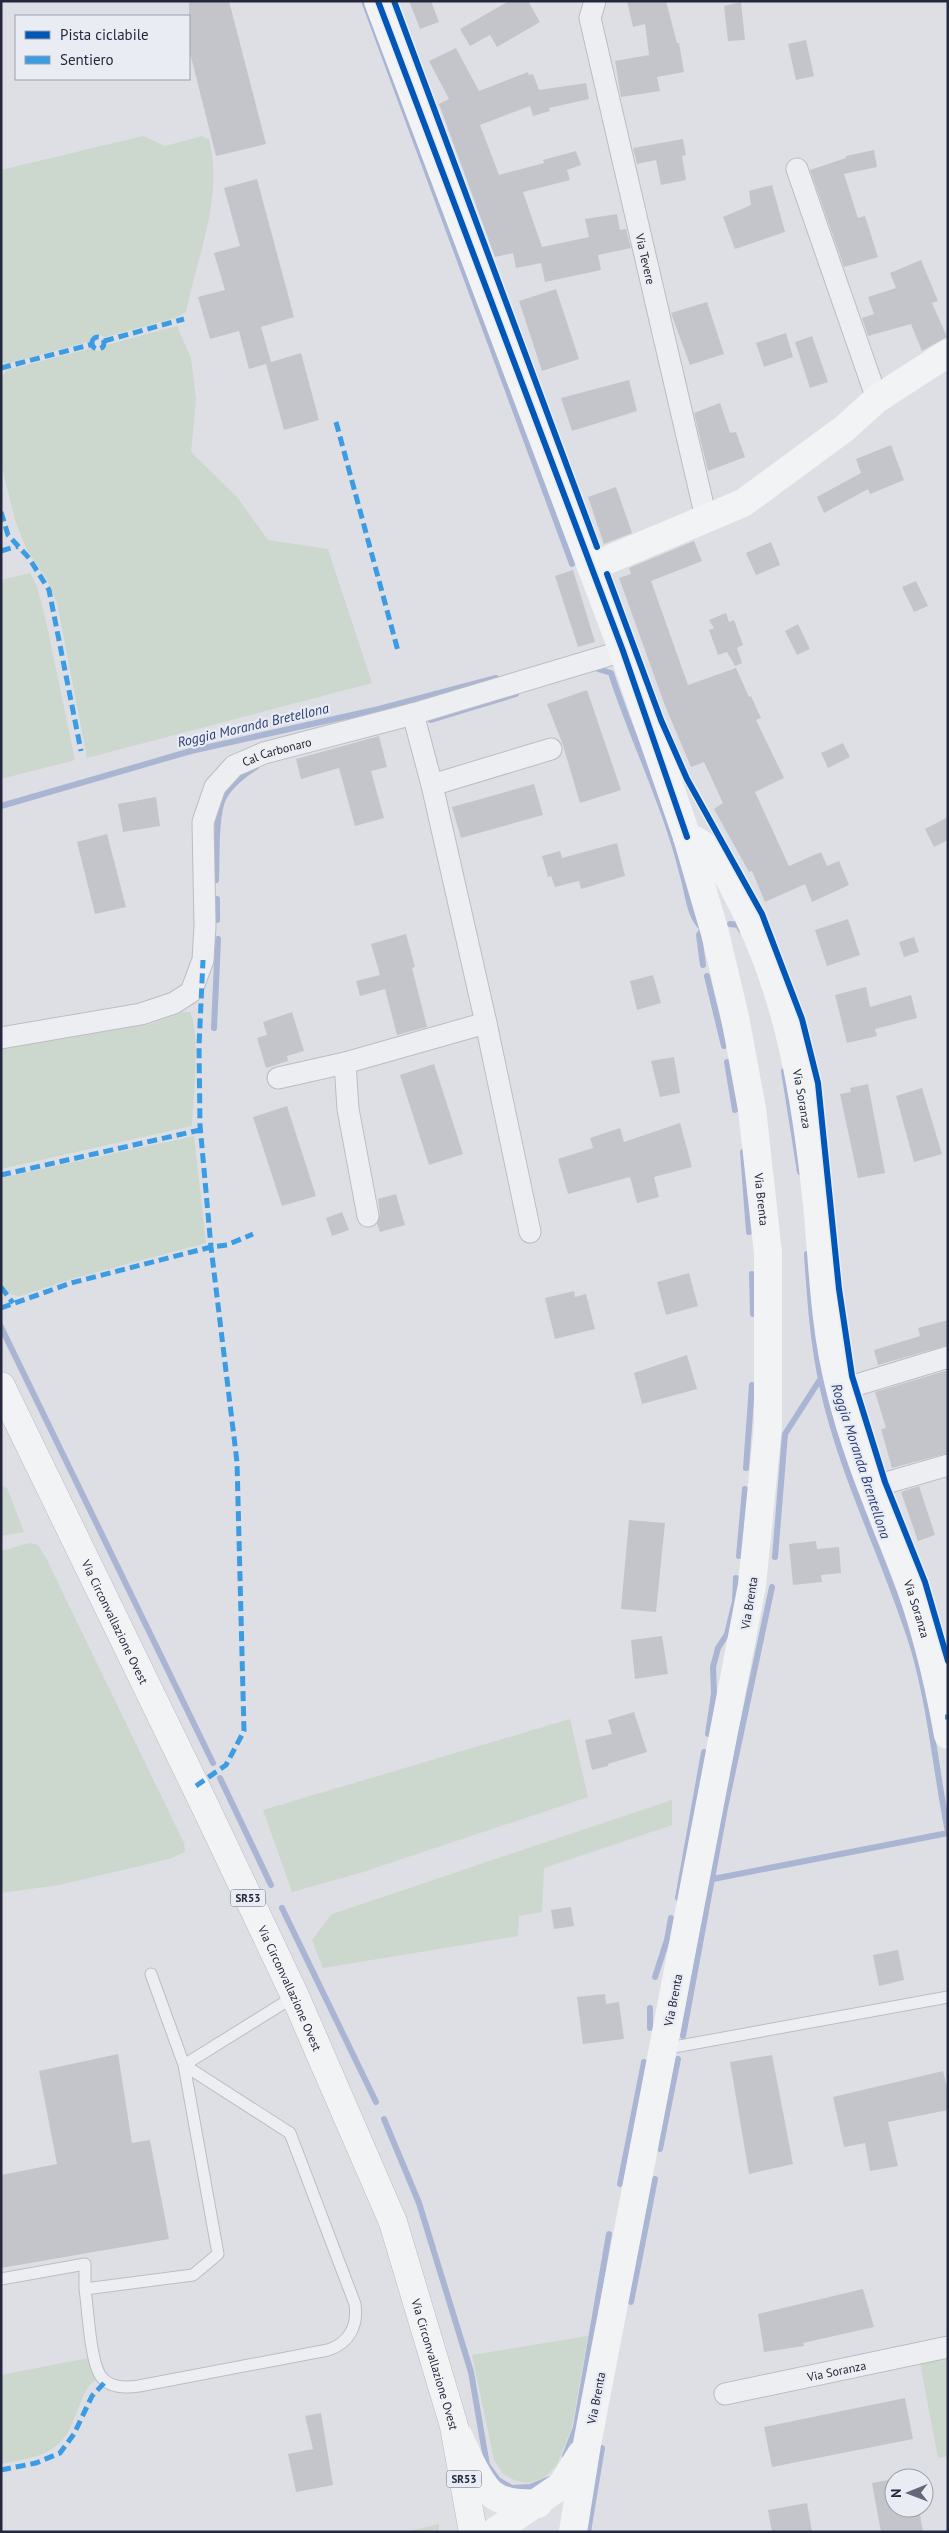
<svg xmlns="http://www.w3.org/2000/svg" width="949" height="2533" font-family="'PT Sans',sans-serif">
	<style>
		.green { fill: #ccd7cd }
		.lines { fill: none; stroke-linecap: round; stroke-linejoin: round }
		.stream { stroke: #a9b5d2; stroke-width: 6 }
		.building { fill: #c4c5cb }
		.lane-casing { stroke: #bcbdc2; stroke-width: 13 }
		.street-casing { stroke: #bcbdc2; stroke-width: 23 }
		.primary-casing { stroke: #b9bcc2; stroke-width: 29 }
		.lane { stroke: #edeef1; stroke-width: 11 }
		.street { stroke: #edeef1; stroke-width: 21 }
		.secondary { stroke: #f2f3f5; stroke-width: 28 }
		.primary { stroke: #f2f3f5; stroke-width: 28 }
		.quiet { stroke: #3c9ce3; stroke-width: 5; stroke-dasharray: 10 5; stroke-linecap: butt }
		.cycleway-casing { stroke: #eaecf4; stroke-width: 9 }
		.cycleway { stroke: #0057b8; stroke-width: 6 }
		.labels { text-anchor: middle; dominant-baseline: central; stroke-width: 4.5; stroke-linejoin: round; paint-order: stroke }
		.shield { fill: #eaecf4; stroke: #5f6375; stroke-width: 1 }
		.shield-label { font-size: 11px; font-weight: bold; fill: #24283e }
		.street-label { font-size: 12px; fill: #24283e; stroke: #eaecf4 }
		.water-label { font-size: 14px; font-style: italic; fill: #2b3e74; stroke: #eaecf4 }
	</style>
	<rect width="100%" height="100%" fill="#dedfe4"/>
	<path class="green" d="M143 136 165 146 202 136 209 139C224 197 197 256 186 312L175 318 105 337 97 334 91 341 84 343 6 364 1 362V170Z
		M177 326 191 358 196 399 191 452 237 497 268 540 328 549 372 683 87 758 57 603 47 580 26 548 16 523 1 464V379L7 370 92 348 97 351 103 349 106 345Z
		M30 573 37 586 47 626 75 760 1 779V580Z
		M184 1012H190C201 1034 193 1099 192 1126L1 1169V1049L150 1024Z
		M194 1136 206 1243 75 1278 20 1296C11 1296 6 1291 1 1284V1178Z
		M1 1485 7 1488 24 1532 1 1536Z
		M29 1543 38 1545 46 1558 184 1843 185 1852 169 1859 59 1885 1 1893V1551Z
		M570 1719 588 1797 360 1873 292 1892 263 1810Z
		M672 1800V1825L544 1868 542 1912 519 1916 518 1936 323 1968 312 1940 332 1914Z
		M588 2336 572 2427 557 2465 544 2478 528 2483 516 2481 503 2474 494 2460 472 2355Z
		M948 2357V2456L938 2458 920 2363Z
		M88 2358 96 2380C76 2391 79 2435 50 2450 36 2459 17 2460 1 2464V2375Z
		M439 2524V2532H406Z"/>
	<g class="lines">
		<path class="stream" d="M364 1 572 564
			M598 669 611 673C633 741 666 806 683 876 688 893 689 917 703 929L699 935 703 965
			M431 720 516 694
			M1 806 191 751 379 709 496 678
			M216 880C217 861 215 816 223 799 229 786 244 774 256 767
			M217 899V920
			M730 924 738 925 741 930
			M707 976 724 1046
			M214 1028 218 939
			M727 1062 735 1110
			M784 1071 800 1172
			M743 1152 749 1232
			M807 1254C810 1299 813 1345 823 1389 843 1479 887 1562 914 1650 931 1710 936 1771 948 1832
			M752 1274 753 1314
			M1 1327 213 1763
			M746 1468 752 1385
			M739 1556 745 1489
			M775 1557 785 1434 821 1378
			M708 1734 714 1694 713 1667 718 1648 727 1634 735 1601 736 1578
			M220 1778 271 1885
			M713 1879 948 1833
			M678 1898 704 1752
			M282 1908 376 2102
			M655 1977 667 1940 671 1918
			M650 2028V2008
			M683 2036 725 1808 772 1587
			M384 2119 419 2203 471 2372 487 2465 498 2480 512 2488 530 2487 550 2479
			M660 2149 678 2059
			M620 2184 644 2062
			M631 2302 655 2179
			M565 2456 576 2427 609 2234
			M588 2532 602 2448"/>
	</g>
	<path class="building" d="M189 1H229L266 144 216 156 189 49Z
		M409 1H431L439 22 420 29Z
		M509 1H528L540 22 497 47 490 35 470 46 460 29Z
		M627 1H666L677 43H679L684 72 657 77 660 91 621 97 615 61 649 55 645 24 633 27Z
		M741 2 745 40 728 41 724 6Z
		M806 40 814 76 796 80 788 44Z
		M456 48 479 91 528 72 529 75 533 74 539 90 586 83 589 99 549 108 550 111 533 116 530 106 480 125 499 175 544 163 543 160 576 151 581 165 567 170 570 180 523 192 542 247 589 237 585 219 617 214 620 230 626 229 631 248 598 255 601 270 545 282 541 263 516 268 513 253 495 257 439 104 449 99 429 61Z
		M683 139 686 155 682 156 686 180 661 185 656 160 637 164 633 148Z
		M874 150 877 167 844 174 858 218 865 216 878 257 844 267 810 170 846 158V156Z
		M257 179 294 317 261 327 271 362 301 353 319 420 284 430 266 364 249 369 239 331 210 339 198 297 225 290 214 253 240 246 224 188Z
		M772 185 785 232 735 249 723 217 751 205 749 191Z
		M921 260 938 301 932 303 947 337 922 351 911 324 868 336 862 318 874 314 868 297 896 288 890 273Z
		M556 289 579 359 542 371 519 301Z
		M707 302 724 354 690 365 671 313Z
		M786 333 793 357 764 367 756 343Z
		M812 336 828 382 810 388 795 342Z
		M629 380 637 411 572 431 561 398Z
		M720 403 730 433 736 432 745 457 708 471 694 413Z
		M891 445 904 480 870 494 868 489 824 513 817 497 861 473 856 459Z
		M616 487 632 533 604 544 588 497Z
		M694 541 702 561 651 581 688 685 736 668 749 697 751 696 761 718 756 720 784 778 755 792 789 866 821 852 827 866 839 861 849 885 812 902 805 884 765 902 752 871 749 872 714 809 723 803 704 762 691 767 664 703 619 578 631 574 629 568Z
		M771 542 780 565 756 575 746 553Z
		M573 570 595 642 578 647 555 576Z
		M916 581 928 606 914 612 902 587Z
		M726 613 729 622 734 620 743 645 737 648 742 663 735 666 727 652 718 655 709 630 714 628 709 620Z
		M798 624 810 649 797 655 785 631Z
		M587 690 621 790 580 803 563 745 547 704Z
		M379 736 387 767 371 771 384 818 355 826 339 768 301 779 296 759Z
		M843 743 850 757 828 768 821 753Z
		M534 784 543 815 461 838 452 807Z
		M156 797 160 826 123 832 118 804Z
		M948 817V840L934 847 925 829Z
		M107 834 126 907 95 914 77 842Z
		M617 843 625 876 581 889 579 881 555 887 551 876 548 877 542 856 560 851 562 858Z
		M848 919 860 955 827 966 815 930Z
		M406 934 415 967 412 968 427 1027 397 1035 385 989 360 996 356 981 380 975 371 944Z
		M914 937 919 952 904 957 899 942Z
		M653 975 661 1003 637 1010 630 981Z
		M866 987 870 1007 911 995 917 1018 875 1029 877 1036 847 1043 835 995Z
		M292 1012 304 1051 287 1056 288 1061 266 1068 257 1038 267 1035 263 1022Z
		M674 1057 680 1093 660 1097 651 1061Z
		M434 1064 463 1154 429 1165 400 1075Z
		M868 1084 885 1173 858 1178 840 1094 851 1092 850 1088Z
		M922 1088 942 1154 914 1162 896 1096Z
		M287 1106 316 1196 282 1206 253 1117Z
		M680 1123 692 1167 654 1177 659 1197 637 1203 630 1177 568 1194 558 1159 593 1148 590 1138 620 1128 624 1142Z
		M396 1194 405 1225 380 1232 377 1224 380 1214 378 1199Z
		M342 1212 349 1230 332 1236 326 1218Z
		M689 1273 698 1306 666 1315 657 1282Z
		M574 1291 575 1297 586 1294 595 1329 555 1339 545 1298Z
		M948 1320V1345L878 1365 874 1350 920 1336 918 1328Z
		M687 1355 697 1389 642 1404 634 1373Z
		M948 1370V1453L892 1468 881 1429 886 1428 875 1392Z
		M919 1486 935 1535 918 1541 901 1492Z
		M629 1520 665 1523 656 1612 621 1609Z
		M816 1541 817 1549 839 1547 841 1573 821 1575 822 1582 793 1585 789 1544Z
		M662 1636 668 1674 635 1679 631 1640Z
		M634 1712 647 1752 608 1764V1766L592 1770 585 1740 612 1734 608 1720Z
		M571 1907 574 1926 554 1929 551 1910Z
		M898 1950 904 1980 879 1986 873 1955Z
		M605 1994 606 2004 619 2002 624 2039 583 2044 577 1997Z
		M118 2054 132 2143 150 2140 169 2239 1 2268V2175L57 2164 39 2071Z
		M772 2055 793 2164 749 2174 730 2062Z
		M943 2071 948 2092V2110L888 2122 898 2166 870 2171 865 2143 844 2147 833 2097Z
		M863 2289 874 2327 803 2343 804 2346 764 2352 758 2314Z
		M905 2398 913 2439 772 2467 764 2427Z
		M321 2413 333 2485 296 2492 288 2454 313 2449 305 2416Z
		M894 2479V2508H919L923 2532H881L872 2483Z
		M807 2503 812 2532H772L768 2510Z"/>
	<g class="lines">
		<g class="lane-casing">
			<path id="lane" d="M663 2049 948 1997
				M1 2279 85 2264V2289L193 2275 218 2254 184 2065 151 1974
				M85 2289C88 2310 90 2358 100 2375 108 2388 126 2388 139 2386L328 2350C350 2343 358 2325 355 2304L290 2133 184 2065 295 1996"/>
		</g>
		<g class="street-casing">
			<g id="street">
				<path id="s1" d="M595 1 590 18 706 518"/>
				<path d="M797 169 877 399"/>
				<path d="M413 714 432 785 486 1023 530 1232"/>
				<path d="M432 785 551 749"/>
				<path id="s2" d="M1 1038 141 1014 174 1003 191 992 203 960 205 926 203 822 215 787 234 766 264 753 413 714 623 651"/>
				<path d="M278 1078 345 1063"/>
				<path d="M368 1216 348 1109 345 1063 486 1023"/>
				<path d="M840 1390 948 1357"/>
				<path d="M872 1487 948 1465"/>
				<path id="s3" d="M725 2394 948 2347"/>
			</g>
		</g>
		<g class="primary-casing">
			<g id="primary">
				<path id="s6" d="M1 1386 205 1806 295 1996 393 2222 454 2426 473 2532"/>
			</g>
		</g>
		<use href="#lane" class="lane"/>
		<use href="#street" class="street"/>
		<g class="secondary">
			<path id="s4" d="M378 1 623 651 687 837 715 933 735 1017 752 1109 768 1253V1426L752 1585 587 2444 573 2532"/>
			<path d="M591 567 743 503 845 428 877 399 948 353"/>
			<path id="s5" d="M687 837C710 843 726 872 736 892 790 991 807 1104 818 1214 823 1273 825 1331 840 1389 855 1451 881 1510 904 1569 924 1622 938 1679 948 1735"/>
			<path d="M459 2437C467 2454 478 2482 492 2494 504 2504 524 2503 538 2504"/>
			<path d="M494 2532 562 2485 581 2454"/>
		</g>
		<use href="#primary" class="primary"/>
		<path class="quiet" d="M92 343a6 6 0 1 1 12 0a6 6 0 1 1-12 0Z
			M104 341 184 319
			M1 368 93 344
			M336 422 398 651
			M1 512 8 535 29 558 49 590 81 751
			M1 551 18 546
			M1 1175 200 1130
			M1 1287 13 1303
			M1 1308 71 1283 211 1247 227 1245 253 1234
			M945 1717H948
			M196 1786 226 1765 244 1731 237 1462 211 1247 200 1125 199 1046 203 960
			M1 2470 36 2463 60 2453 74 2434 92 2396 106 2381"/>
		<g class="cycleway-casing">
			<path id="cycleway" d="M378 1 623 651 687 837
				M394 1 597 547
				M607 574 661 720 687 779 762 914 802 1019 818 1083 839 1289 852 1376 885 1482 925 1582 948 1661"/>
		</g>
		<use href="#cycleway" class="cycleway"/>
	</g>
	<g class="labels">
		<g class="shield">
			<rect x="230.5" y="1889.5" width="35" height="17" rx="4"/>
			<rect x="446.5" y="2470.5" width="35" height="17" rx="4"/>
		</g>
		<g class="shield-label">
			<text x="248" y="1898">SR53</text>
			<text x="464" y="2479">SR53</text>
		</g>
		<g class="street-label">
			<text stroke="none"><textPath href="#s1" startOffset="265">Via Tevere</textPath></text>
			<text stroke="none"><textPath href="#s2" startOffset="480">Cal Carbonaro</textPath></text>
			<text stroke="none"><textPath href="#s5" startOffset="294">Via Soranza</textPath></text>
			<text stroke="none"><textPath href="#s4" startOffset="1262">Via Brenta</textPath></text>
			<text transform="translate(749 1603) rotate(-81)">Via Brenta</text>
			<text stroke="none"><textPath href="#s5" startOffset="820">Via Soranza</textPath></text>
			<text stroke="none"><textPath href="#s6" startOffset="262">Via Circonvallazione Ovest</textPath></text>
			<text stroke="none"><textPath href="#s6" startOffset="668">Via Circonvallazione Ovest</textPath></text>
			<text transform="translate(673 2000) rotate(-79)">Via Brenta</text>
			<text stroke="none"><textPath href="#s6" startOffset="1072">Via Circonvallazione Ovest</textPath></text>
			<text stroke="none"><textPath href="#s3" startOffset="114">Via Soranza</textPath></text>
			<text transform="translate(596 2398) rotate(-79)">Via Brenta</text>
		</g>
		<g class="water-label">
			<text transform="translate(253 725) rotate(-13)">Roggia Moranda Bretellona</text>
			<text transform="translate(861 1461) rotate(72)">Roggia Moranda Brentellona</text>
		</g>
	</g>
	<rect width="949" height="2533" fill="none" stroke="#24283e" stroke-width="5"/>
	<rect x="15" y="15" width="175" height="65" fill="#eaecf4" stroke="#9b9eab"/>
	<rect x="25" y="31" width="25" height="8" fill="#0057b8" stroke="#9b9eab"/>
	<text x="60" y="40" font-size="15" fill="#24283e">Pista ciclabile</text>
	<rect x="25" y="56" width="25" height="8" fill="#3c9ce3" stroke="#9b9eab"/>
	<text x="60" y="65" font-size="15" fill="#24283e">Sentiero</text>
	<g transform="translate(909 2493) rotate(269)"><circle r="24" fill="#eaecf4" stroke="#9b9eab"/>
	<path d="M0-4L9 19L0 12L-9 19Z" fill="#656878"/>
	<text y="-8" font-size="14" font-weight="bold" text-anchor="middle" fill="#24283e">N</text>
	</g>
</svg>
